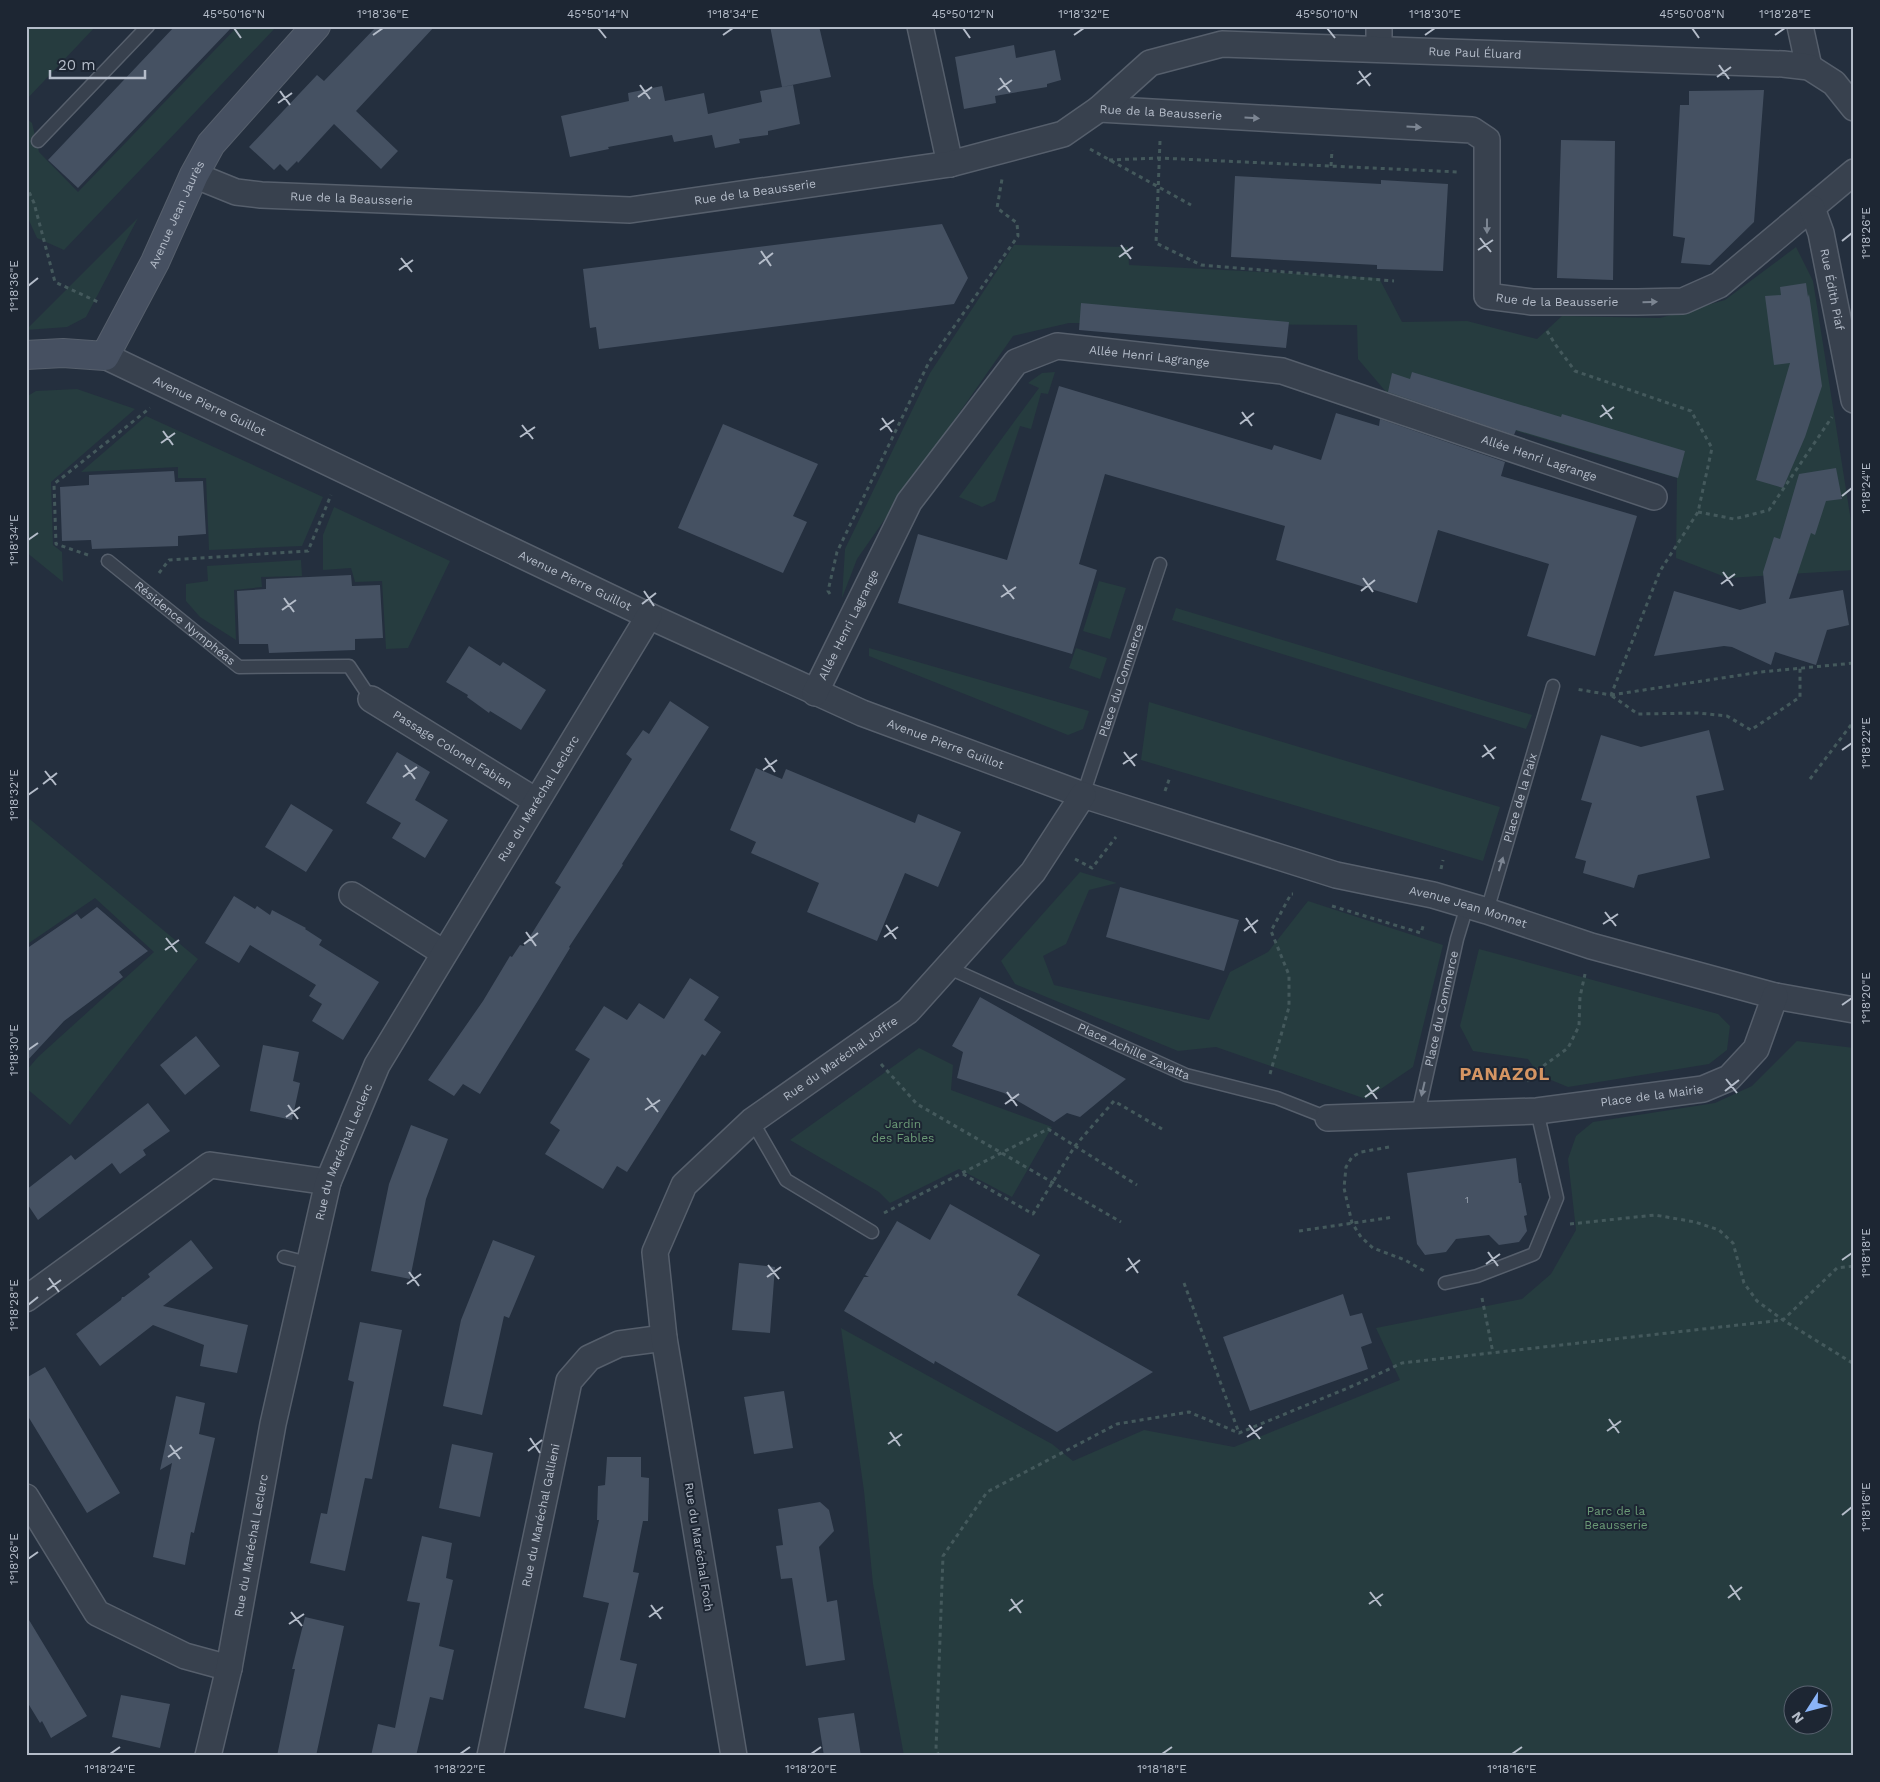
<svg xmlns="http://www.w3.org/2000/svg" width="1880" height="1782" font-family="'Work Sans',sans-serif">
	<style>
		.green { fill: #263c3f; fill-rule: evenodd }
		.building { fill: #455162 }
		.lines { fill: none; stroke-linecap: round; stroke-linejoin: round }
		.lane-casing { stroke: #565f6c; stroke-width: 15 }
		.street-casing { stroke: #565f6c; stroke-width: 28 }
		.secondary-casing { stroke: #565f6c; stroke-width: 30 }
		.path { stroke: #44595c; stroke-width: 3; stroke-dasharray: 4 4; stroke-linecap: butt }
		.lane { stroke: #38414e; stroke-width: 12 }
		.street { stroke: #38414e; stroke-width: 25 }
		.secondary { stroke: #465061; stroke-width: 28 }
		.oneway { fill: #7c8592 }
		.ticks { fill: none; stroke: #b4bcc9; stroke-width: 2 }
		.labels { text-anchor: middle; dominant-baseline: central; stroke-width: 4; stroke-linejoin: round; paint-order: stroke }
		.number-label { font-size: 10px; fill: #98a1af }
		.street-label { font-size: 12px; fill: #b4bcc9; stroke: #1d2633 }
		.park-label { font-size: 12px; fill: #6b9a76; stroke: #1d2633 }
		.district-label { font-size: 18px; font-weight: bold; letter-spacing: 1px; fill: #d59563; stroke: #1d2633 }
		.neatline { fill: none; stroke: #b4bcc9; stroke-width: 2 }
		.ticks-label { font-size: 12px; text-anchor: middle; fill: #b4bcc9 }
	</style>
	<rect width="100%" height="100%" fill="#242f3e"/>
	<path class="green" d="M26 26H96L26 100Z
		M238 26H277L64 250 37 238 26 214V118L32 123 39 152 78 192Z
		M138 218 86 317 67 327 26 330Z
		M1014 245 1128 247 1129 265 1379 278 1402 322 1467 321 1537 339 1562 316 1660 318 1725 300 1796 247 1813 281 1854 540V570L1728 578 1676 558 1677 478 1387 393 1358 359 1357 325 1069 323 1013 336 857 559 842 598 845 549 930 373Z
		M1055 372 1048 394 1041 393 1031 429 1020 426 995 501 982 507 959 497 1039 388 1028 383 1042 373Z
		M77 389 135 409 51 482 53 545 62 552 63 582 26 552V397L36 391Z
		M146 416 323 497 302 546 209 550 206 478H178V467L81 472Z
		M334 507 450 561 408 648 386 649 382 581 355 582 351 568 323 570V535Z
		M301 560 302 576 261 577 262 587 234 590 236 640 200 617 186 601V584L208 581 207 566Z
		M1099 581 1126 588 1110 639 1083 631Z
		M1176 608 1532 715 1526 729 1172 620Z
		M869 648 1089 711 1083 729 1068 735 869 656Z
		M1076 648 1107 658 1100 679 1069 668Z
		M1149 702 1500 807 1483 861 1141 760Z
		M26 816 198 959 70 1125 26 1088V1071L38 1057 154 952 95 898 26 945Z
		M1080 872 1117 883 1089 890 1066 944 1043 956 1054 985 1209 1020 1230 972 1268 952 1308 901 1443 945 1413 1067 1366 1099 1216 1047 1178 1051 1015 984 1001 961Z
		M1479 949 1718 1014 1730 1026 1727 1050 1709 1064 1568 1087 1539 1075 1528 1059 1473 1051 1460 1026Z
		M1797 1041 1854 1048V1756H904L873 1584 864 1491 841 1328 1052 1444 1073 1461 1144 1430 1234 1447 1400 1380 1376 1328 1522 1299 1551 1274 1576 1230 1568 1159 1576 1136 1593 1122 1715 1103 1752 1086ZM1822 1694V1724H1792V1694Z
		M919 1048 953 1065 951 1090 1052 1127 1012 1197 959 1169 890 1203 879 1192 790 1140Z"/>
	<path class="building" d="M175 26H233L78 188 48 160Z
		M377 26H435L356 111 398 151 381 169 334 124 298 163 297 161 287 171 280 164 274 170 249 147 317 75 324 81Z
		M770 26H819L831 77 782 87Z
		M1014 45 1016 58 1055 50 1061 80 1047 84V87L995 96 996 103 964 109 955 57Z
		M793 85 800 124 768 131V135L739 139 740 143 715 148 712 135 674 142 672 135 608 147 609 149 570 157 561 116 629 101 628 93 662 86 665 101 704 93 708 114 762 102 760 91Z
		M1764 90 1754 222 1710 265 1681 263 1685 238 1673 236 1680 105H1689V91Z
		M1561 140 1615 141 1613 280 1557 278Z
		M1235 176 1381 184V180L1448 184 1443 271 1377 269V265L1231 257Z
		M942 224 968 278 954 304 599 349 596 327 590 328 583 269Z
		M1806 283 1808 297 1809 294 1822 386 1805 437 1783 488 1756 480 1790 363 1774 365 1765 296 1781 295 1780 287Z
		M1081 303 1289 322 1286 348 1079 330Z
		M1412 372 1561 417 1562 414 1685 451 1678 478 1516 430 1514 435 1388 392 1392 373 1410 379Z
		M1059 386 1272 450 1274 445 1321 460 1336 413 1379 426 1380 419 1505 462 1501 476 1637 516 1595 656 1527 636 1549 564 1438 530 1417 603 1276 560 1285 526 1105 474 1079 564 1097 570 1072 654 898 603 918 534 1007 560Z
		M723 424 818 464 793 516 807 522 783 573 678 528Z
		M1836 468 1842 499 1826 501 1815 535 1811 533 1789 599 1843 590 1849 625 1827 630 1816 665 1775 652 1771 665 1732 647 1724 646 1654 656 1674 591 1740 610 1766 603 1763 572 1774 537 1780 539 1799 474Z
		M174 471 175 482 203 481 206 534 178 536V546L92 549 91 540 62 541 60 487 89 485V475Z
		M351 575 352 586 380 585 383 638 355 639V650L269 653 268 644H239L237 591 266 589V579Z
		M469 646 500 666 503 662 546 690 521 730 490 711 489 713 467 697 468 695 446 682Z
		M670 701 709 727 622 864 623 865 569 947 570 948 539 999 480 1094 463 1084 454 1096 428 1080 483 1001 510 956 512 957 520 945 524 946 561 887 555 883 632 759 626 754 643 730 649 734Z
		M1709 730 1724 790 1696 796 1710 858 1638 875 1634 888 1583 873 1586 861 1575 858 1592 803 1581 800 1601 735 1641 747Z
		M397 752 430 772 415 800 448 820 425 858 392 838 401 823 366 803Z
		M756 768 782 779 786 769 915 823 918 814 961 832 938 887 905 873 877 941 807 912 819 883 751 853 756 842 730 830Z
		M291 804 333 830 306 872 265 847Z
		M1120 887 1239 920 1224 971 1106 937Z
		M234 896 255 909 257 906 270 915 272 910 306 928 305 929 322 940 319 945 379 982 343 1040 312 1021 322 1004 309 996 316 985 250 945 239 963 205 943Z
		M97 907 148 951 119 972 123 977 64 1021 26 1062V949L77 914 81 919Z
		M690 978 719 997 704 1020 721 1032 705 1056 702 1054 627 1172 617 1166 603 1189 545 1154 560 1130 550 1123 590 1059 575 1050 604 1006 627 1020 639 1003 664 1019Z
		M980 997 1126 1079 1080 1117 1067 1113 1054 1122 1004 1093 957 1078 963 1052 952 1046Z
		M196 1036 220 1066 185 1095 160 1065Z
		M263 1045 299 1052 293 1081 300 1083 292 1120 250 1111Z
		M148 1103 170 1131 143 1150 146 1155 120 1174 112 1163 38 1220 26 1202V1190L71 1155 75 1160Z
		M411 1125 448 1139 426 1199 410 1279 371 1271 389 1184Z
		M1516 1158 1519 1183H1521L1527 1215 1524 1216 1527 1231 1519 1242 1499 1245 1489 1235 1456 1239 1446 1252 1425 1255 1417 1244 1407 1173Z
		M950 1204 1040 1255 1017 1295 1153 1372 1057 1432 935 1361 934 1364 844 1311 864 1277H869L865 1275 897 1221 930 1240Z
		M191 1240 213 1268 163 1306 248 1325 237 1373 200 1366 204 1345 153 1325 100 1366 76 1334 121 1300 122 1297H124L150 1277 148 1274Z
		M493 1240 535 1256 509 1318 504 1316 482 1415 443 1406 461 1320Z
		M739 1263 775 1267 770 1333 732 1330Z
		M1343 1294 1350 1316 1362 1313 1372 1343 1361 1347 1368 1369 1250 1411 1223 1337Z
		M360 1322 402 1330 372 1479 365 1478 345 1571 310 1563 321 1513 327 1514 354 1382 348 1380Z
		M45 1367 120 1493 87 1513 26 1413V1378Z
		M784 1391 793 1448 754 1454 744 1397Z
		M176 1396 205 1403 199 1434 215 1438 194 1533 191 1532 185 1565 153 1557 172 1463 160 1470Z
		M452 1444 493 1453 480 1517 439 1508Z
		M607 1457H641V1477L649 1478 648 1521H643L633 1572 639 1573 620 1660 637 1664 625 1718 584 1708 609 1603 583 1597 599 1520H597L598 1486 605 1485Z
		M820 1502 829 1510 834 1531 819 1547 827 1602 837 1600 845 1660 806 1666 792 1578 781 1579 776 1546 783 1545 778 1509Z
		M422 1536 452 1543 446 1578 453 1580 439 1646 454 1650 443 1700 430 1697 416 1756H371L378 1724 395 1728 420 1603 407 1601Z
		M26 1615 87 1716 51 1738 42 1721 40 1723 26 1700Z
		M305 1617 344 1626 316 1756H277L295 1669H292Z
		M121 1695 170 1704 160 1748 112 1737Z
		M854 1713 861 1756H824L818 1718Z"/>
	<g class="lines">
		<g class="lane-casing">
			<g id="lane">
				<path d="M38 141 148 26"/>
				<path id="s1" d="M108 561 239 667 349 666 371 699"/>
				<path id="s2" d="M1083 795 1160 564"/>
				<path id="s3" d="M1487 911 1553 686"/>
				<path id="s4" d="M947 967 1186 1075 1277 1098 1328 1118"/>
				<path id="s5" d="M1418 1114 1457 939 1467 906"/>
				<path d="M752 1121 786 1180 872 1232"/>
				<path d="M284 1257 308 1263"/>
				<path d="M1445 1283 1477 1276 1534 1254 1557 1198 1537 1111"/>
			</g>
		</g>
		<g class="street-casing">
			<g id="street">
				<path d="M920 26 950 164"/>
				<path d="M1379 26V49"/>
				<path d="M1800 26 1809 67"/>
				<path id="s6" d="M1099 109 1472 130 1487 140V296L1532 302H1637L1683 301 1719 285 1854 172"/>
				<path id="s7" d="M194 175 236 192 261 195 630 210 950 164 1063 134 1099 109 1150 63 1222 44 1783 64 1809 67 1834 83 1854 108"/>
				<path id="s8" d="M1812 208 1821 233 1854 400"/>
				<path id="s9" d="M105 356 649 616 862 713 1083 795 1336 875 1433 895 1487 911 1591 946 1775 996 1854 1010"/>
				<path id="s10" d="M815 693 909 502 1016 362 1057 346 1282 371 1654 497"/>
				<path id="s11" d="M371 699 536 801"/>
				<path d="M352 895 444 953"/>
				<path id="s12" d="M1328 1118 1537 1111 1703 1089 1729 1078 1756 1049 1775 996"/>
				<path d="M26 1299 210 1165 328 1182"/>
				<path d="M26 1497 97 1613 185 1656 229 1668"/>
				<path id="s13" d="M208 1756 229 1668 273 1424 328 1182 377 1065 649 616"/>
				<path id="s14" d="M490 1756 569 1381 589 1358 619 1344 664 1338"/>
				<path id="s15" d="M734 1756 664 1338 655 1252 684 1185 752 1121 908 1011 1033 872 1083 795"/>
			</g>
		</g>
		<g class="secondary-casing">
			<g id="secondary">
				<path id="s16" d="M26 355 63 353 105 356 155 262 194 175 211 144 316 26"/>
			</g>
		</g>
		<path class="path" d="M1160 141 1156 243 1201 265 1394 281
			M1090 149 1191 205
			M1109 160 1159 158 1458 172
			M1331 166 1332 150
			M26 185 34 203 55 282 98 302
			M1547 331 1555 344 1575 371 1691 411 1712 448 1698 512 1660 571 1611 695 1576 689
			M1698 512 1734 519 1769 510 1832 417
			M88 555 56 544 54 484 150 408
			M159 573 169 560 308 551 331 495
			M830 594 828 591 837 552 929 362 1018 236 1017 223 997 208 1002 179
			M1611 695 1761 672 1854 663
			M1612 696 1638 714 1698 713 1727 716 1751 730 1800 697V668
			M1810 779 1854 721
			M1165 791 1170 777
			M1075 859 1092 868 1116 837
			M1441 869 1443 860
			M1332 906 1421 933 1424 923
			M881 1064 917 1104 1121 1222
			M1270 1074 1289 1007V975L1271 931 1291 894H1293
			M1529 1082 1528 1077 1568 1048 1579 1026 1580 997 1585 974
			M1389 1147 1361 1152 1352 1157 1346 1167 1344 1188 1352 1223 1361 1237 1373 1248 1405 1260 1426 1272
			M963 1174 1033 1214 1075 1146 1114 1101 1162 1129
			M884 1213 1048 1129 1137 1185
			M1570 1224 1655 1215 1695 1222 1719 1230 1733 1243 1744 1283 1757 1301 1783 1320 1854 1364
			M1299 1231 1394 1217
			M1184 1283 1239 1433
			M1482 1298 1493 1353
			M939 1756 936 1749 943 1556 987 1492 1117 1424 1189 1412 1239 1433 1355 1385 1402 1363 1783 1320 1837 1268 1854 1266"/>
		<use href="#lane" class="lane"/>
		<use href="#street" class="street"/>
		<use href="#secondary" class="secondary"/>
	</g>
	<defs><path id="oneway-solid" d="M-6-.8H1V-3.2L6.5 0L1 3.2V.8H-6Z" transform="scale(1.25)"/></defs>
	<g class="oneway">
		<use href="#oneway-solid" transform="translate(1252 118) rotate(3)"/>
		<use href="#oneway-solid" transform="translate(1414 127) rotate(3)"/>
		<use href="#oneway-solid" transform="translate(1487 226) rotate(90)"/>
		<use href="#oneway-solid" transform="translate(1650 302) rotate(-2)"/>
		<use href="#oneway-solid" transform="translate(1501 864) rotate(-73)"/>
		<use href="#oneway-solid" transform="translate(1423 1089) rotate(103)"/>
	</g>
	<path class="ticks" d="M234 28 241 38M598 28 606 38M963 28 970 38M1327 28 1335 38M1692 28 1699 38M373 35 383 28M723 35 733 28M1074 35 1084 28M1425 35 1435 28M1775 35 1785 28M1719 65 1729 79M1359 71 1370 86M1717 77 1731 67M1000 78 1010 92M1357 84 1371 73M640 85 650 99M998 90 1012 80M280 91 290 105M638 97 652 87M278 103 292 93M1480 238 1491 252M1842 241 1852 233M1121 245 1131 259M1478 250 1493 240M761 251 771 266M1119 257 1133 247M401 258 412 272M759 264 773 253M399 270 413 260M28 286 38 278M1602 405 1612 419M1242 412 1252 426M1600 417 1614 407M882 418 892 432M1240 424 1254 413M522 425 533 439M880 430 894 420M163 431 173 445M520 437 535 427M161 443 175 433M1842 496 1852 488M28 540 38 533M1723 572 1733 586M1363 578 1373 592M1721 584 1735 574M1003 585 1014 599M644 591 654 606M1361 591 1375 580M1001 597 1016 587M284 598 294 612M642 604 656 593M282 610 296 600M1484 745 1494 759M1842 750 1852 743M1124 752 1135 766M1482 757 1496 747M765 758 775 772M1123 764 1137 754M405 765 415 779M763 770 777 760M45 771 56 785M403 777 417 767M43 784 57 773M28 795 38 788M1605 912 1616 926M1246 918 1256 933M1603 924 1618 914M886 925 896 939M1244 931 1258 920M526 932 536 946M884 937 898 927M166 938 177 952M524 944 538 933M165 950 179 940M1842 1005 1852 998M28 1050 38 1043M1726 1079 1737 1093M1367 1085 1377 1099M1725 1091 1739 1080M1007 1092 1017 1106M1365 1097 1379 1087M647 1098 658 1112M1005 1104 1019 1094M288 1105 298 1119M645 1110 660 1100M286 1117 300 1107M1488 1252 1498 1266M1128 1258 1138 1273M1842 1260 1852 1253M1486 1264 1500 1254M768 1265 779 1279M1126 1271 1140 1260M409 1272 419 1286M767 1277 781 1267M49 1278 59 1292M407 1284 421 1274M47 1290 61 1280M28 1305 38 1297M1609 1419 1619 1433M1249 1425 1260 1439M1607 1431 1621 1421M890 1432 900 1446M1247 1437 1262 1427M530 1438 540 1453M888 1444 902 1434M170 1445 180 1459M528 1451 542 1440M168 1457 182 1447M1842 1515 1852 1507M28 1559 38 1552M1730 1585 1740 1600M1370 1592 1381 1606M1728 1598 1742 1587M1011 1599 1021 1613M1369 1604 1383 1594M651 1605 661 1619M1009 1611 1023 1600M291 1612 302 1626M649 1617 663 1607M289 1624 304 1614M110 1754 120 1747M460 1754 470 1747M811 1754 821 1747M1162 1754 1172 1747M1512 1754 1522 1747"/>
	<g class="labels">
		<g class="number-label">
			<text x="1467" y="1199">1</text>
		</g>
		<g class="street-label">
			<text stroke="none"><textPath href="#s7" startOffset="1320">Rue Paul Éluard</textPath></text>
			<text stroke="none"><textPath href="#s6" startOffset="62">Rue de la Beausserie</textPath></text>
			<text stroke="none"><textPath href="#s7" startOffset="566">Rue de la Beausserie</textPath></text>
			<text stroke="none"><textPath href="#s7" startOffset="161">Rue de la Beausserie</textPath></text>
			<text stroke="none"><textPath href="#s16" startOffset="238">Avenue Jean Jaurès</textPath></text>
			<text stroke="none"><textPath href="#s8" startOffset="84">Rue Édith Piaf</textPath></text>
			<text stroke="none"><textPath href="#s6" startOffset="618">Rue de la Beausserie</textPath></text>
			<text stroke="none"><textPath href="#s10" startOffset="526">Allée Henri Lagrange</textPath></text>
			<text stroke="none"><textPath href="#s9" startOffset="116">Avenue Pierre Guillot</textPath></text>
			<text stroke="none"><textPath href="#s10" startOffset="931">Allée Henri Lagrange</textPath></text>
			<text stroke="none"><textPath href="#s9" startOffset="521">Avenue Pierre Guillot</textPath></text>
			<text stroke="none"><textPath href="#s1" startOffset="99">Résidence Nymphéas</textPath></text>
			<text stroke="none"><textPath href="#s10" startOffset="76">Allée Henri Lagrange</textPath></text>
			<text stroke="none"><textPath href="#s2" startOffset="121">Place du Commerce</textPath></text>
			<text stroke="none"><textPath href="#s9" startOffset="926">Avenue Pierre Guillot</textPath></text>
			<text stroke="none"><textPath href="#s11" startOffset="96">Passage Colonel Fabien</textPath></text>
			<text stroke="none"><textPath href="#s3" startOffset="118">Place de la Paix</textPath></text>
			<text stroke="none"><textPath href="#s13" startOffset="1025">Rue du Maréchal Leclerc</textPath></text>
			<text stroke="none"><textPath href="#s9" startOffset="1474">Avenue Jean Monnet</textPath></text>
			<text stroke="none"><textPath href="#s5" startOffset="108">Place du Commerce</textPath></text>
			<text stroke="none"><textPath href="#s4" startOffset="205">Place Achille Zavatta</textPath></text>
			<text stroke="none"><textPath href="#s15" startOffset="785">Rue du Maréchal Joffre</textPath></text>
			<text stroke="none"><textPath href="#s12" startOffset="325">Place de la Mairie</textPath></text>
			<text stroke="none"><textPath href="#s13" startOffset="620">Rue du Maréchal Leclerc</textPath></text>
			<text stroke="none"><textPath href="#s14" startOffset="246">Rue du Maréchal Gallieni</textPath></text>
			<text stroke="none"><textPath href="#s13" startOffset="215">Rue du Maréchal Leclerc</textPath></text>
			<text transform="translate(699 1547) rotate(81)">Rue du Maréchal Foch</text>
		</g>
		<g class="park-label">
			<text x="903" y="1124">Jardin<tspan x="903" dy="14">des Fables</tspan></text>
			<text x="1616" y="1511">Parc de la<tspan x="1616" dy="14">Beausserie</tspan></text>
		</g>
		<g class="district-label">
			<text x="1505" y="1073">PANAZOL</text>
		</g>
	</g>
	<rect width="1880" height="1782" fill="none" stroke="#1d2633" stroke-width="55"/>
	<g transform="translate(1808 1710) rotate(234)"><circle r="24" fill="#1d2633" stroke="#59626f"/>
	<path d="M0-4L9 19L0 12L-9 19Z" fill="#8ab4f8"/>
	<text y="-8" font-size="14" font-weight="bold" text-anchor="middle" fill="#b4bcc9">N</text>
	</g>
	<path d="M50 70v8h95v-8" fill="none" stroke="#b4bcc9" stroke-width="2.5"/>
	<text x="58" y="70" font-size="15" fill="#b4bcc9" stroke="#1d2633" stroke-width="4" paint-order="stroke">20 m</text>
	<rect x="28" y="28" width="1824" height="1726" class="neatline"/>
	<g class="ticks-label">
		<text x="234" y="18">45°50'16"N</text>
		<text x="383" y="18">1°18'36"E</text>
		<text x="598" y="18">45°50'14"N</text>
		<text x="733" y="18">1°18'34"E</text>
		<text x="963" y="18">45°50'12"N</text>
		<text x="1084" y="18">1°18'32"E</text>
		<text x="1327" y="18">45°50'10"N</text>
		<text x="1435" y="18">1°18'30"E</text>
		<text x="1692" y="18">45°50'08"N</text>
		<text x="1785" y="18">1°18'28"E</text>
		<text transform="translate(1866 233) rotate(-90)" y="4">1°18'26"E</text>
		<text transform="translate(14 286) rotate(-90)" y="4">1°18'36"E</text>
		<text transform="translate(1866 488) rotate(-90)" y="4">1°18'24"E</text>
		<text transform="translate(14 540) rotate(-90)" y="4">1°18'34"E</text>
		<text transform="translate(1866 743) rotate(-90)" y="4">1°18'22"E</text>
		<text transform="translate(14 795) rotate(-90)" y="4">1°18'32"E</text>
		<text transform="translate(1866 998) rotate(-90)" y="4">1°18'20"E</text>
		<text transform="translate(14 1050) rotate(-90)" y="4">1°18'30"E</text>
		<text transform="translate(1866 1253) rotate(-90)" y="4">1°18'18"E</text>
		<text transform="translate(14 1305) rotate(-90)" y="4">1°18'28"E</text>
		<text transform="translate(1866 1507) rotate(-90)" y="4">1°18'16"E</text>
		<text transform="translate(14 1559) rotate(-90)" y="4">1°18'26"E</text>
		<text x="110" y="1773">1°18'24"E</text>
		<text x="460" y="1773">1°18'22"E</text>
		<text x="811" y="1773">1°18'20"E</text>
		<text x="1162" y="1773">1°18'18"E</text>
		<text x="1512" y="1773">1°18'16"E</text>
	</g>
</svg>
